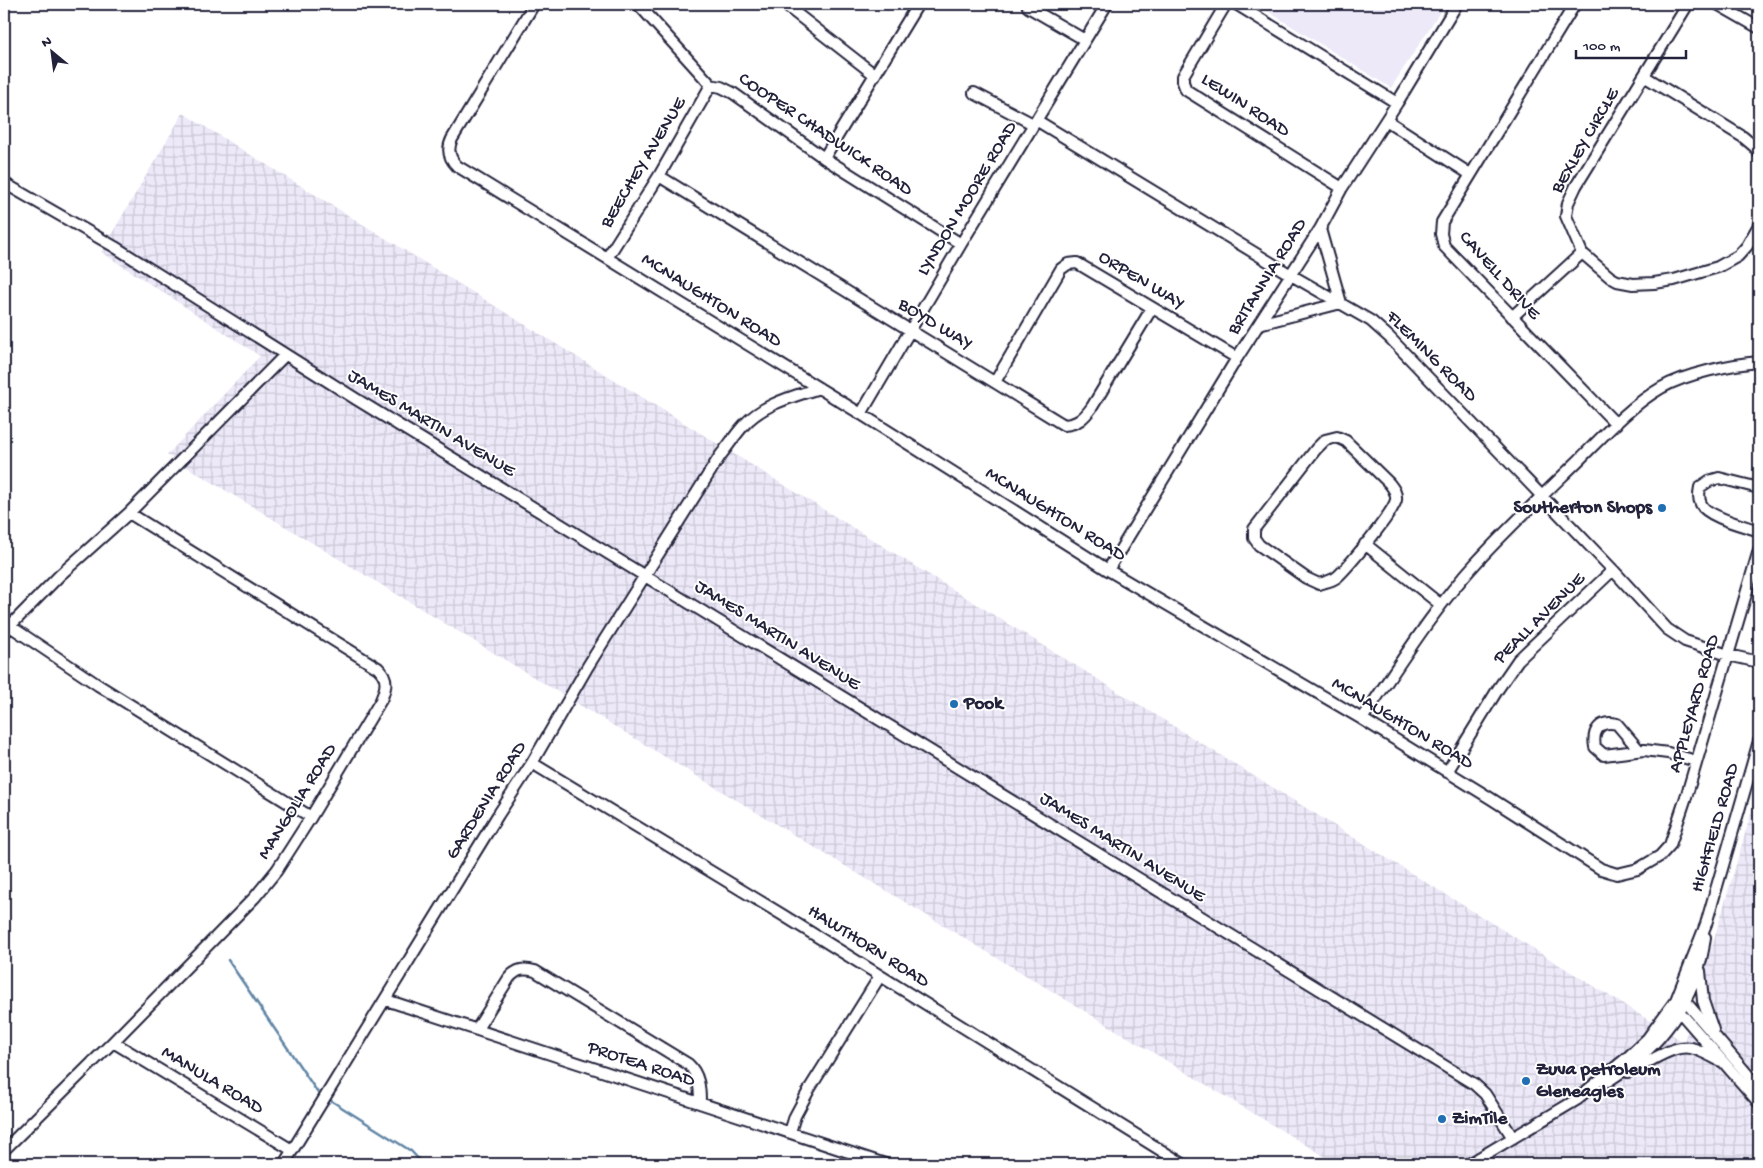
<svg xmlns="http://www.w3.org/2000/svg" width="1763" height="1168" font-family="'Gochi Hand',sans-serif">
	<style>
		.built { fill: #ede9f8 }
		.industrial { fill: url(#industrial-grid) }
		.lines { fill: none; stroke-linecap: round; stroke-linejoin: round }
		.stream { stroke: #6185a5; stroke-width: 2.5 }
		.minor-casing { stroke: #22223b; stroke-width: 14 }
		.minor { stroke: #fff; stroke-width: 10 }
		.poi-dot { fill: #1f6fb2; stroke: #fff; stroke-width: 2 }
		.labels { text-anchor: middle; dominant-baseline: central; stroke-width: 4; stroke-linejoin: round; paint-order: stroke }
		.street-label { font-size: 19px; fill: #22223b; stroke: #fff }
		.poi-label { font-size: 19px; font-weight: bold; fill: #22223b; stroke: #fff; text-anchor: start }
	</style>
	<defs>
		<pattern id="industrial-grid" width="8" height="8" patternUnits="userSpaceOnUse" patternTransform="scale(1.25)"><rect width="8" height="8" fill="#ede9f8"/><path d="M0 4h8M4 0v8" fill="none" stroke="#cbc8d6"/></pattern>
	</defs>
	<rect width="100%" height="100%" fill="#fff"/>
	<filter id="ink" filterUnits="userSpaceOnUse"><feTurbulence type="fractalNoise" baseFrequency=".02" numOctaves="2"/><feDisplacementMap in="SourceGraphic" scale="10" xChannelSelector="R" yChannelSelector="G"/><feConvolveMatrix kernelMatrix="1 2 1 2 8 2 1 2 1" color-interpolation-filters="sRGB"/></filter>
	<g filter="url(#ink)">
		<path class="built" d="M1256 4H1445L1391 88Z"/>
		<path class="industrial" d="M183 113 1684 1042 1759 786V1164H1337L167 455 260 356 101 252Z"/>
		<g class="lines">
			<path class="stream" d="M228 960 318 1093
				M330 1100 411 1151 423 1164"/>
			<g class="minor-casing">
				<path id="minor" d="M534 4 452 139C447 149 449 158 457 166L861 414 1108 570 1362 719 1490 798 1601 869 1617 874 1638 869 1660 856 1670 845 1687 794 1759 550
					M638 4 711 85 721 87 733 93 824 158 961 244
					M784 4 875 75
					M1226 4 1183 76V82L1186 90 1342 188
					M1236 4 1397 103
					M1575 4 1442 222 1441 234 1444 246 1616 424
					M1688 4 1576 186 1568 203 1566 216 1582 253 1610 277 1617 281 1633 284 1654 283 1674 280 1718 267 1738 256 1747 246 1759 225
					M1717 4 1759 28
					M1028 7 1085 40
					M1644 76 1743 137 1755 147 1759 153
					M974 93 1033 124
					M1036 120 1291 275 1371 321 1389 337 1613 570 1667 629 1685 641 1728 655 1759 662
					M1386 120 1470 174
					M824 158 918 4
					M659 176 1064 425C1078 424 1084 418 1092 407L1152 308
					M4 183 115 247 356 399 1474 1084 1485 1094 1513 1138
					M607 258 659 176 711 85
					M1512 317 1582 253
					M1259 324 1341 303 1320 229
					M995 382 1061 269 1068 264 1077 263 1237 358
					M861 414 961 244 1107 4
					M1337 437 1346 441 1389 483C1393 488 1397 493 1396 500 1393 513 1348 567 1337 577 1332 581 1325 582 1319 584L1306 578 1259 545 1254 538V529L1316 449 1325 440Z
					M1759 488 1719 478 1709 481 1700 487C1699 493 1698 498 1701 504 1707 517 1745 526 1759 531
					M1365 544 1441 605
					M1108 570 1237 358 1320 229 1342 188 1397 103 1457 4
					M10 626 98 685 311 817
					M4 632 60 575 129 513 285 355
					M1362 719C1398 667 1432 611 1475 564 1508 528 1544 494 1579 460 1605 434 1630 406 1661 388 1685 374 1732 364 1759 362
					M1639 750 1617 724C1600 720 1592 730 1595 747L1604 755 1644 750 1668 753 1696 761
					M532 763 781 914 1183 1164
					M1447 772 1498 689 1518 660 1613 570
					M1700 971 1703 1001 1713 1030
					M386 1000 885 1164
					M1685 1001 1759 1088
					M1678 1005 1679 1011 1759 1103
					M477 1029 509 978C517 969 523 968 535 971L688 1064C699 1074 700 1088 700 1102
					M113 1042 292 1150
					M1628 1072C1646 1065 1672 1044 1691 1048 1701 1050 1712 1057 1721 1061
					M1608 1081C1659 1049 1698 999 1705 937
					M1573 1102 1628 1057 1648 1038 1676 1000 1706 924 1759 741
					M790 1132 795 1116 810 1088 880 976
					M4 1150 113 1042 255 897 277 870 311 817 381 700C386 688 389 678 378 668L129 513
					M284 1164 498 815 532 763 588 666 720 456C728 446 735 435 744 425 763 404 792 397 819 388
					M1469 1164 1578 1099"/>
			</g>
			<use href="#minor" class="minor"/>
		</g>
	</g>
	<g class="poi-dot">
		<circle cx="1662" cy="508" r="5"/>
		<circle cx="954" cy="704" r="5"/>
		<circle cx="1526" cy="1081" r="5"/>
		<circle cx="1442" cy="1119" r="5"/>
	</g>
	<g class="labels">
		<g class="street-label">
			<text transform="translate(1245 106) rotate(33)">LEWIN ROAD</text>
			<text transform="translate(825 135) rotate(34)">COOPER CHADWICK ROAD</text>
			<text transform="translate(1586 141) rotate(-60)">BEXLEY CIRCLE</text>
			<text transform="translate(644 163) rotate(-59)">BEECHEY AVENUE</text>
			<text transform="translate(968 199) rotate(-59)">LYNDON MOORE ROAD</text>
			<text transform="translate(1499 276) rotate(48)">CAVELL DRIVE</text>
			<text transform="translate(1268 277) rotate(-58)">BRITANNIA ROAD</text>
			<text transform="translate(1141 281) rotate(31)">ORPEN WAY</text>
			<text transform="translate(711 301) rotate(32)">MCNAUGHTON ROAD</text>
			<text transform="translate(935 325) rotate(31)">BOYD WAY</text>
			<text transform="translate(1431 357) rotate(45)">FLEMING ROAD</text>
			<text transform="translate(431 424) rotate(31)">JAMES MARTIN AVENUE</text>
			<text transform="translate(1055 515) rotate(32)">MCNAUGHTON ROAD</text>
			<text transform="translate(1540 619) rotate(-45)">PEALL AVENUE</text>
			<text transform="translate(777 636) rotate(32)">JAMES MARTIN AVENUE</text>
			<text transform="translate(1695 704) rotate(-74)">APPLEYARD ROAD</text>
			<text transform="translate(1402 724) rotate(31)">MCNAUGHTON ROAD</text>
			<text transform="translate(487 801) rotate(-58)">GARDENIA ROAD</text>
			<text transform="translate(298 802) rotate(-58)">MANGOLIA ROAD</text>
			<text transform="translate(1716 828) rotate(-74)">HIGHFIELD ROAD</text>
			<text transform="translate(1122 848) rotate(32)">JAMES MARTIN AVENUE</text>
			<text transform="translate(868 947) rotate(32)">HAWTHORN ROAD</text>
			<text transform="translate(641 1065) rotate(18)">PROTEA ROAD</text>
			<text transform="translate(212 1081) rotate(31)">MANULA ROAD</text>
		</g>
		<g class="poi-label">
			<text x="1652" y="508" text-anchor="end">Southerton Shops</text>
			<text x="964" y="704">Pook</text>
			<text x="1536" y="1070">Zuva petroleum<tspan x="1536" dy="22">Gleneagles</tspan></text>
			<text x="1452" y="1119">ZimTile</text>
		</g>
	</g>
	<rect width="1763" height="1168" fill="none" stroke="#fff" stroke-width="20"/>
	<rect x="10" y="10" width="1743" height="1148" fill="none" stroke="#22223b" stroke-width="2" filter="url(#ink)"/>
	<g transform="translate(52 52) rotate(331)" stroke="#ffffff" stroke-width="4" paint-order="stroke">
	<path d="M0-4L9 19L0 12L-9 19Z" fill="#22223b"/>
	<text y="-8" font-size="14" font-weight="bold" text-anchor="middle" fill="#22223b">N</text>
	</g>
	<path d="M1576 50v8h110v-8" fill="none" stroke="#22223b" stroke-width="2.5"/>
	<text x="1583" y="50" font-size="15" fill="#22223b" stroke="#ffffff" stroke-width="4" paint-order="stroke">100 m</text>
</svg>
